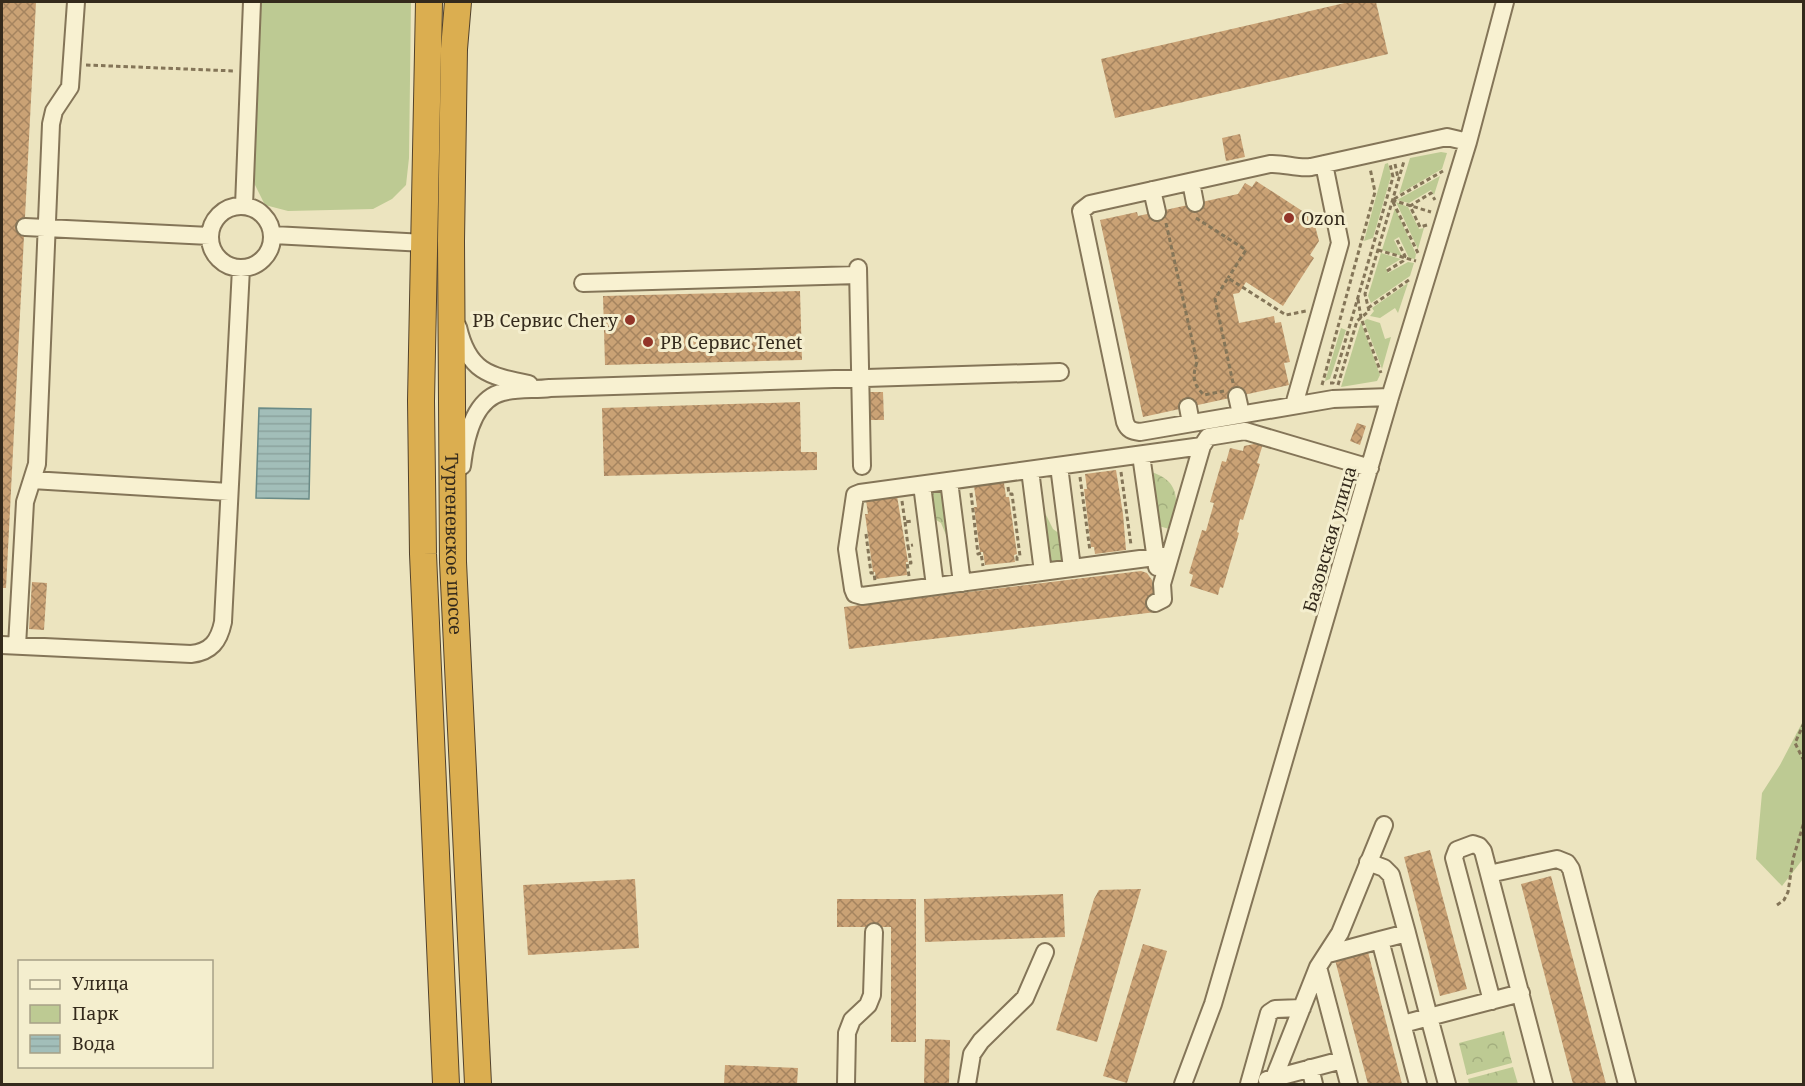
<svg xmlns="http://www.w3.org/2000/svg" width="1805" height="1086" font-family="'Noto Serif',serif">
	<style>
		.green { fill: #bdca93 }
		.forest { fill: url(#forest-crowns) }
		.water { fill: url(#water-rules); stroke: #6a8b87; stroke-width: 1.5 }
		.building { fill: url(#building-cross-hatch) }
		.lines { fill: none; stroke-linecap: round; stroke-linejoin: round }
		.minor-casing { stroke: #847558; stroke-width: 20 }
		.highway-casing { stroke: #52422c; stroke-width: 28 }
		.path { stroke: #847558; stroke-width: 3; stroke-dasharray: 4.5 3; stroke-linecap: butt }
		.minor { stroke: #f8f1d1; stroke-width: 16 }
		.highway { stroke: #dbae50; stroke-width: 26 }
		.poi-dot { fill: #923529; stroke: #f4eece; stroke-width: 2 }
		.labels { text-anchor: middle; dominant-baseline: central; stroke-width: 6; stroke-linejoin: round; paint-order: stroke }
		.poi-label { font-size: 18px; fill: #342a1c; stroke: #f4eece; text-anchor: start }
		.street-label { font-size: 18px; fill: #342a1c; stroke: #f4eece }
	</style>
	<defs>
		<pattern id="forest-crowns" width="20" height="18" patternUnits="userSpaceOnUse" patternTransform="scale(1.5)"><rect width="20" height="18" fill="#bdca93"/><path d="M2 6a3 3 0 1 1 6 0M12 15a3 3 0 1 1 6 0" fill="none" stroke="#a3ae7e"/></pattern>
		<pattern id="water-rules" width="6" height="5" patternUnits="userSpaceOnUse" patternTransform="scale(1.5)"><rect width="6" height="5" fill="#a2beb9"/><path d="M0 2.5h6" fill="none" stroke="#8ca39e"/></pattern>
		<pattern id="building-cross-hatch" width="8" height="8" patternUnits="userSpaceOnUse" patternTransform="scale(1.5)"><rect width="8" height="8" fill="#caa275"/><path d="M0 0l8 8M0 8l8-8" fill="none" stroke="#a5845f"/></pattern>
	</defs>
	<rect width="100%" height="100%" fill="#ece4bf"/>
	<path class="green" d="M261 2H411L409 158 406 185 392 199 373 209 288 211 265 205 255 185 253 165Z
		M1441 152 1447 153 1442 169 1399 194 1410 158Z
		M1388 163 1391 176 1373 238 1364 241 1385 164Z
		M1440 176 1434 195 1431 190 1409 203 1397 200Z
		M1396 202 1408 207 1419 229 1424 228 1418 249Z
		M1395 208 1416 254 1415 259 1409 258 1399 237 1394 240 1402 256 1382 250Z
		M1381 253 1401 259 1386 268 1388 273 1408 262 1414 263 1410 276 1371 303 1368 296Z
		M1408 283 1398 313 1395 308 1380 318 1370 316 1374 311 1372 308Z
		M1367 319 1380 323 1385 339 1391 337 1382 369 1364 321Z
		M1361 322 1380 375 1377 381 1341 387Z
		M1341 328 1346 330 1330 379 1325 381Z
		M1803 721V859L1782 886 1756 859 1762 793 1780 765Z"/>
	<path class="forest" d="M1148 471C1182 480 1178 502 1173 530L1155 525Z
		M943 489 949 542 941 523 930 516 929 491Z
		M1043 509 1053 529 1060 534 1063 561 1053 564 1049 561Z
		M1504 1031 1512 1063 1467 1075 1459 1043Z
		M1513 1067 1518 1084H1469L1468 1079Z"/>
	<path class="water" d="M259 408 311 409 309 499 256 498Z"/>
	<path class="building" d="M2 2H36L6 588H2Z
		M1349 2H1376L1388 54 1115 118 1101 59Z
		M1240 134 1245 157 1226 161 1222 138Z
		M1256 181 1313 218 1319 241 1310 255 1314 258 1283 306 1246 282 1239 293 1233 294 1239 323 1274 316 1275 323 1281 322 1290 362 1284 363 1289 385 1143 417 1100 220 1137 212 1138 216 1238 194 1245 183 1252 187Z
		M800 291 802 360 605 365 603 296Z
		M868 392H883L884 420H869Z
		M800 402 801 452H817V470L604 476 602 408Z
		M1357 423 1366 426 1360 445 1350 441Z
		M1259 443 1263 444 1257 463 1260 464 1243 520 1240 519 1237 532 1239 533 1223 588 1220 587 1218 595 1190 586 1193 575 1189 573 1202 530 1206 531 1214 503 1210 502 1222 461 1226 462 1230 448 1243 451 1244 446Z
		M1116 470 1123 514 1126 550 1095 554 1094 547H1091L1084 489H1087L1085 474Z
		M1004 483 1006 497H1009L1017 554 1014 555 1015 562 985 565 983 552H980L974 507H977L974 486Z
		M897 496 908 562H906L907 575 876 579 875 572H873L865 514H868L866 500Z
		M1141 571 1147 573 1152 580 1156 612 849 649 844 607Z
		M32 582 47 583 44 630 29 629Z
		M1430 850 1467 989 1440 996 1404 857Z
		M1551 876 1606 1084H1573L1521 884Z
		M635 879 639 948 528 955 523 885Z
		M1141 889 1097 1042 1056 1030 1094 899 1099 890Z
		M1063 894 1065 937 925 942 924 899Z
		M837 899H916V1042H891V927H837Z
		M1143 944 1167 951 1127 1083 1103 1076Z
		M1368 952 1402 1084H1368L1335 960Z
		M925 1039 950 1040 949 1084H924Z
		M725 1065 798 1068 797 1084H724Z"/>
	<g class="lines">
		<g class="minor-casing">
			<path id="minor" d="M1191 182 1195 203
				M1152 190 1157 212
				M244 206 252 2
				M210 237a31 31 0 1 1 62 0a31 31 0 1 1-62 0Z
				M25 227 210 236
				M273 235 425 243
				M858 268 862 466
				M583 283 858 275
				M458 327C468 371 488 376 529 384
				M1237 396 1241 414
				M1390 397 1333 399 1140 432C1132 431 1128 430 1125 422L1081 211 1090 204 1270 164C1284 163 1297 169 1311 167L1447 137 1468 142
				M1294 405 1340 243 1324 164
				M1188 407 1191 423
				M1141 455 1157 567
				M462 466C465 440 473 399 503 392 518 388 535 390 550 388L1060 372
				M1059 466 1072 568
				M1030 470 1043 572
				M32 480 229 492
				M949 481 962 583
				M922 485 935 586
				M1170 555 862 596 855 594 853 589 847 549 855 495 860 493 1202 446
				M1155 603 1163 599 1162 584 1202 446 1208 437 1245 431 1370 468
				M2 645 191 654C211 652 219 641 223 622L241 268
				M17 646 25 502 37 464 51 124 54 111 70 87 76 2
				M1368 862 1384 868 1391 875 1407 933
				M1489 874 1483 851 1479 846 1473 844 1457 850 1454 858 1492 1001
				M1328 954 1380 940
				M1318 967 1349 1084
				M1403 1024 1429 1017 1407 933 1380 940 1418 1084
				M1310 1068 1314 1084
				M1274 1078 1318 967 1340 933 1384 825
				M1267 1080 1342 1060
				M846 1084 847 1033 852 1020 868 1005 872 995 874 932
				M967 1084 972 1054 981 1041 1025 998 1045 952
				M1183 1084 1213 1004 1390 397 1468 142 1505 2
				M1249 1084 1269 1013 1275 1009 1302 1008
				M1447 1084 1429 1017 1521 993
				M1544 1084 1489 874 1557 859 1567 863 1571 869 1627 1084"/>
		</g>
		<g class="highway-casing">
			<g id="highway">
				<path d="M429 2 421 401 423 554 446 1084"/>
				<path id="s1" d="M458 2 454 49 451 241 453 562 478 1084"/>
			</g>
		</g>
		<path class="path" d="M86 65 235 71
			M1395 164 1398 178
			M1394 199 1443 171
			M1392 200 1431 212
			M1393 202 1418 253
			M1196 218 1246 250 1228 278
			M1166 223 1197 362C1192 377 1193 384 1204 395L1224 391
			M1427 225 1420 227 1410 206 1431 193 1435 200
			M1378 250 1416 261
			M1387 271 1403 261 1405 256 1396 238
			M1358 299 1361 318 1381 373
			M1368 308 1409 280
			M1233 383 1215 299 1228 278 1286 315 1306 311
			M1330 383H1333L1393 177 1390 164
			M1322 385 1375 192 1370 168
			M1338 385 1357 321 1369 311 1365 294 1404 161
			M1121 472 1131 545
			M1080 477 1090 551
			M1008 487 1009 494H1012L1020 556 1017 557V561
			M971 493 978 554 981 553 983 566
			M902 501 905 522 912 521
			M905 522 908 546
			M866 534 871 573H874L875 581
			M909 576 907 563H911L908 546 913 545
			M1804 723 1795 743 1804 761
			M1777 905 1784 900 1788 892 1793 859 1804 822"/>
		<use href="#minor" class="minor"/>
		<use href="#highway" class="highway"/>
	</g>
	<g class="poi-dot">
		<circle cx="1289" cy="218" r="6"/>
		<circle cx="630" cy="320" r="6"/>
		<circle cx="648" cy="342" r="6"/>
	</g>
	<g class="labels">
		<g class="poi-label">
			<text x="1301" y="218">Ozon</text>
			<text x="618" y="320" text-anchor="end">PB Сервис Chery</text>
			<text x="660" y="342">PB Сервис Tenet</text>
		</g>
		<g class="street-label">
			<text transform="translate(1329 539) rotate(-74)">Базовская улица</text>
			<text stroke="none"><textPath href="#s1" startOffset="542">Тургеневское шоссе</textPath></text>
		</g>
	</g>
	<rect width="1805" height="1086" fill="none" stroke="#342a1c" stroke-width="6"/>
	<rect x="18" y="960" width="195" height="108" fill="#f4eece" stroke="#a7a087" stroke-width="1.5"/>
	<rect x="30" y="980" width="30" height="9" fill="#f8f1d1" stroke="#a7a087" stroke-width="1.5"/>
	<text x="72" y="990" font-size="18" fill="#342a1c">Улица</text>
	<rect x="30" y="1005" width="30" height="18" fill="#bdca93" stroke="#a7a087" stroke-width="1.5"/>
	<text x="72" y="1020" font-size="18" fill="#342a1c">Парк</text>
	<rect x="30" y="1035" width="30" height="18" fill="url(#water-rules)" stroke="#a7a087" stroke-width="1.5"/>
	<text x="72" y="1050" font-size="18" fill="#342a1c">Вода</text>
</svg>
